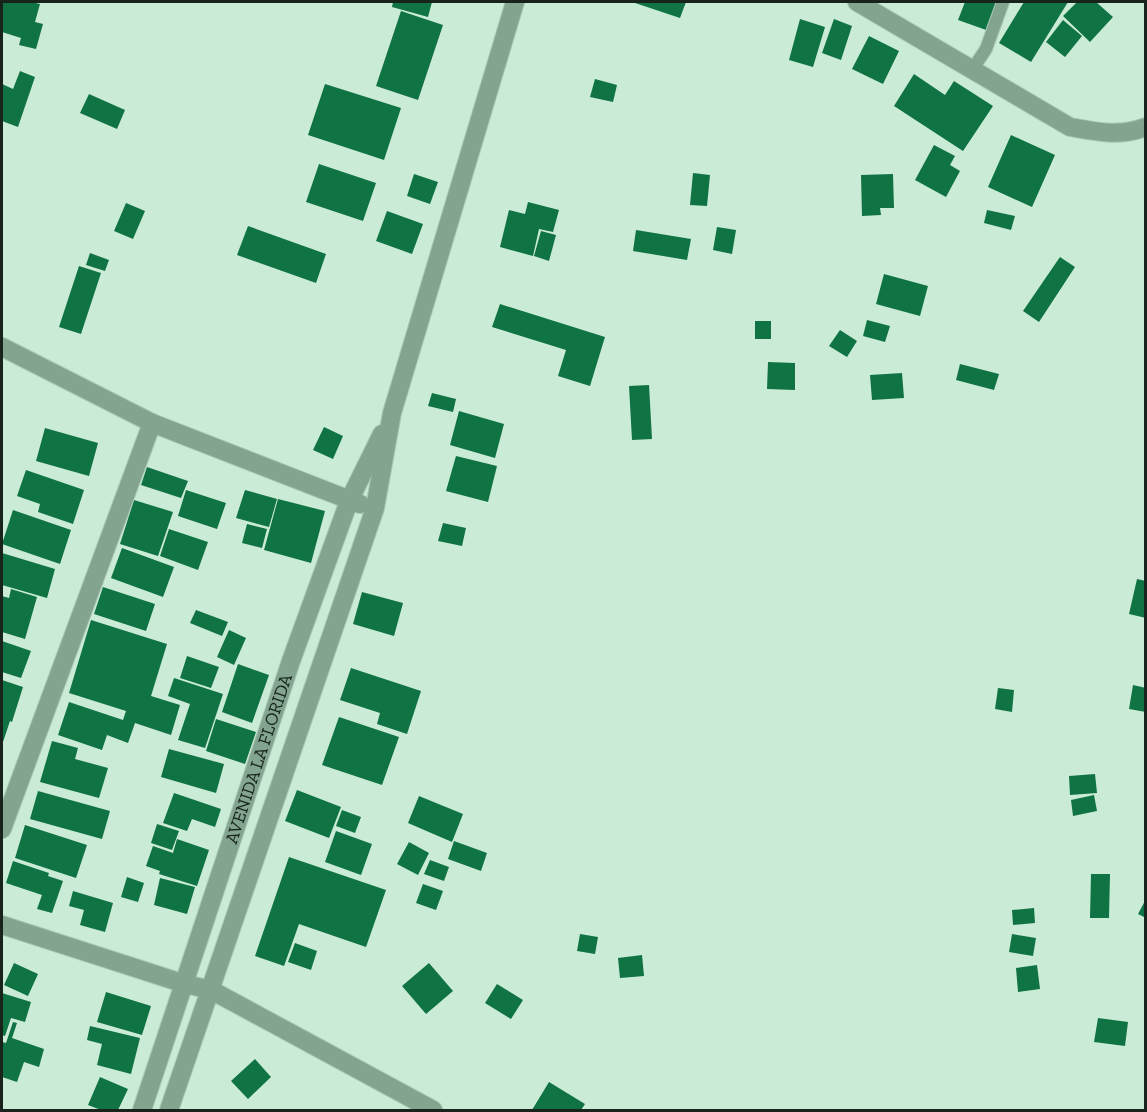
<svg xmlns="http://www.w3.org/2000/svg" width="1147" height="1112" font-family="'Zilla Slab',serif">
	<style>
		.building { fill: #107344 }
		.lines { fill: none; stroke-linecap: round; stroke-linejoin: round }
		.lane-casing { stroke: #aac7b4; stroke-width: 14 }
		.street-casing { stroke: #aac7b4; stroke-width: 20 }
		.lane { stroke: #83a58f; stroke-width: 12 }
		.street { stroke: #83a58f; stroke-width: 18 }
		.labels { text-anchor: middle; dominant-baseline: central; stroke-width: 6; stroke-linejoin: round; paint-order: stroke }
		.street-label { font-size: 18px; fill: #17231b; stroke: #d7f8e2 }
	</style>
	<rect width="100%" height="100%" fill="#caebd5"/>
	<path class="building" d="M3 2H31L40 4 35 22 43 24 36 49 19 45 21 38 2 32Z
		M393 2H432L428 17 392 7Z
		M632 2H686L680 18Z
		M965 2H999L989 31 958 20Z
		M1024 2H1068L1031 62 999 43Z
		M1077 2H1096L1113 17 1090 42 1063 16Z
		M401 11 443 25 418 100 376 86Z
		M800 19 825 27 813 67 789 60Z
		M834 19 852 26 841 60 822 53Z
		M1063 20 1082 36 1065 57 1046 42Z
		M869 36 899 51 883 84 852 69Z
		M20 71 35 77 18 127 2 121V84L13 89Z
		M914 74 945 95 954 81 993 106 963 151 894 106Z
		M595 79 617 85 613 102 590 97Z
		M325 84 401 108 384 160 308 135Z
		M89 94 125 110 117 129 80 113Z
		M1011 135 1055 155 1032 207 988 187Z
		M934 145 955 156 950 165 960 171 946 197 915 180Z
		M319 164 376 183 363 221 306 202Z
		M693 173 710 175 707 206 690 205Z
		M414 174 438 182 430 204 407 196Z
		M893 174 894 208H880L881 215 862 216 861 175Z
		M528 202 559 210 553 232 539 229 533 256 500 247 509 210 525 214Z
		M126 203 145 211 133 239 114 231Z
		M987 210 1015 216 1011 230 984 223Z
		M387 211 423 224 412 254 376 241Z
		M248 226 326 254 316 283 237 255Z
		M717 227 736 230 732 254 713 250Z
		M636 230 691 239 687 260 633 251Z
		M541 231 556 235 549 261 534 256Z
		M90 253 109 260 105 271 86 265Z
		M1060 257 1075 267 1039 322 1023 311Z
		M79 266 101 273 81 334 59 327Z
		M884 274 928 286 920 316 876 304Z
		M500 304 605 337 590 386 558 376 566 350 492 327Z
		M867 320 890 326 885 342 863 336Z
		M755 321H771V339H755Z
		M840 330 857 341 847 357 829 346Z
		M768 362 795 363V390L767 389Z
		M960 364 999 374 994 390 956 380Z
		M902 373 904 398 872 400 870 375Z
		M649 385 652 439 632 440 629 386Z
		M432 393 456 399 453 412 428 406Z
		M459 411 504 424 495 458 450 445Z
		M324 427 343 436 333 459 313 450Z
		M45 428 98 443 89 476 36 461Z
		M456 456 497 466 488 502 446 491Z
		M147 467 188 481 181 498 141 485Z
		M26 470 84 490 73 524 38 512 40 504 17 496Z
		M186 490 226 503 217 529 178 516Z
		M245 490 277 499 269 527 236 518Z
		M278 499 325 511 311 563 264 550Z
		M134 500 173 512 158 556 120 544Z
		M13 510 71 530 60 564 2 544Z
		M443 523 466 528 462 546 438 541Z
		M247 524 267 529 262 548 242 543Z
		M169 529 208 542 198 570 160 556Z
		M122 548 174 567 163 597 111 578Z
		M2 553 55 569 47 598 2 585Z
		M1137 579 1146 581V618L1129 614Z
		M103 587 155 604 146 631 94 614Z
		M11 589 37 597 25 639 2 632V596L9 598Z
		M362 592 403 603 394 636 353 624Z
		M196 610 228 622 222 636 190 623Z
		M91 620 167 644 151 696 180 705 171 735 135 723 128 743 107 735 102 750 58 735 69 702 123 720 126 711 69 693Z
		M229 630 246 638 234 665 217 657Z
		M2 641 31 651 21 678 2 672Z
		M187 656 219 667 211 688 180 678Z
		M238 664 269 675 252 723 222 712Z
		M351 668 421 691 407 734 377 724 380 713 340 700Z
		M174 678 223 694 205 748 178 740 190 704 168 696Z
		M2 680 23 687 12 722 10 721 2 745Z
		M1133 685 1146 688V712L1129 709Z
		M998 688 1014 690 1012 712 995 709Z
		M339 717 399 737 382 785 322 765Z
		M216 719 256 732 245 764 206 751Z
		M52 741 78 748 75 759 108 768 99 798 40 782Z
		M169 749 224 764 216 793 161 777Z
		M1095 774 1097 793 1070 795 1069 776Z
		M297 790 341 807 329 838 285 821Z
		M38 791 110 811 102 839 30 819Z
		M174 793 221 809 215 827 192 819 187 831 163 823Z
		M1094 795 1097 811 1073 816 1071 800Z
		M419 796 463 814 452 842 408 823Z
		M342 810 361 817 355 833 336 826Z
		M157 824 179 831 172 850 151 843Z
		M25 825 87 845 76 878 15 858Z
		M336 831 372 844 361 875 325 862Z
		M177 839 209 850 197 886 159 874 160 871 146 866 153 846 173 853Z
		M454 841 487 853 481 871 448 859Z
		M409 842 429 853 418 875 397 864Z
		M289 857 386 890 366 947 299 924 284 966 255 956Z
		M430 860 449 867 444 881 424 874Z
		M13 861 49 873 48 876 63 881 52 913 37 909 42 895 6 883Z
		M1091 874H1110L1109 918H1090Z
		M127 877 144 883 138 902 121 897Z
		M160 878 195 887 187 914 154 905Z
		M423 884 443 891 436 910 416 903Z
		M73 891 113 903 105 932 80 925 84 910 69 906Z
		M1146 899V918L1138 914Z
		M1034 908 1035 923 1013 925 1012 910Z
		M580 934 598 937 595 954 577 951Z
		M1012 934 1036 938 1033 956 1009 952Z
		M295 943 317 951 311 970 288 962Z
		M642 955 644 976 620 978 618 958Z
		M14 963 38 974 28 996 4 985Z
		M429 963 453 991 426 1014 402 986Z
		M1037 965 1040 989 1018 992 1016 968Z
		M497 984 523 1000 511 1019 485 1003Z
		M106 992 151 1006 142 1035 97 1022Z
		M2 993 31 1002 25 1022 11 1018 5 1036 2 1035Z
		M1098 1018 1128 1022 1125 1046 1094 1042Z
		M13 1022 17 1023 12 1038 44 1049 39 1067 24 1062 17 1082 2 1077V1042L6 1043Z
		M90 1026 140 1038 131 1074 97 1065 102 1044 87 1040Z
		M255 1059 271 1077 248 1099 231 1081Z
		M100 1077 128 1089 118 1110H101L88 1105Z
		M549 1082 585 1104 581 1110H532Z"/>
	<g class="lines">
		<g class="lane-casing">
			<path id="lane" d="M972 70 986 49 1003 2"/>
		</g>
		<g class="street-casing">
			<g id="street">
				<path d="M857 2 1070 127C1098 132 1118 137 1146 127"/>
				<path d="M2 347 152 423 360 504"/>
				<path d="M2 829 152 423"/>
				<path d="M2 925 185 984 211 990 433 1110"/>
				<path id="s1" d="M142 1110 291 661 349 501 382 434"/>
				<path d="M169 1110 375 508 392 413 515 2"/>
			</g>
		</g>
		<use href="#lane" class="lane"/>
		<use href="#street" class="street"/>
	</g>
	<g class="labels">
		<g class="street-label">
			<text stroke="none"><textPath href="#s1" startOffset="370">AVENIDA LA FLORIDA</textPath></text>
		</g>
	</g>
	<rect width="1147" height="1112" fill="none" stroke="#17231b" stroke-width="6"/>
</svg>
